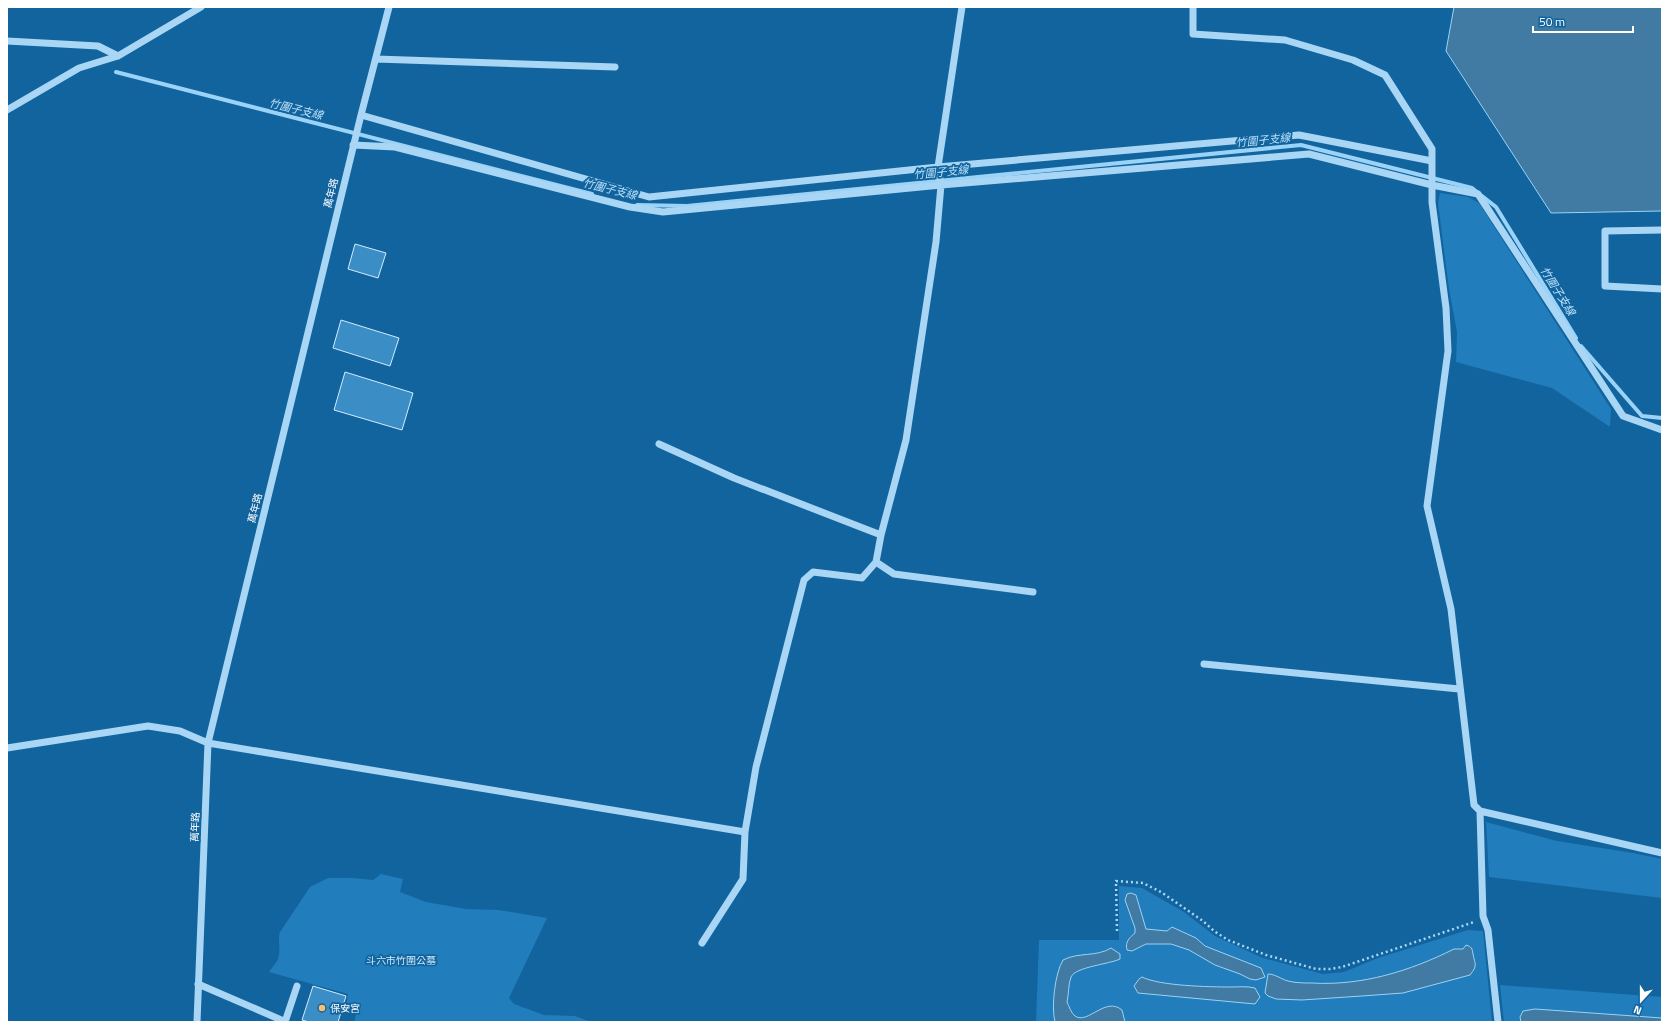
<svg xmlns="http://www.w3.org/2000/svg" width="1669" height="1029" font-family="'Titillium Web','Noto Sans TC',sans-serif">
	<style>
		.green { fill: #217dbb }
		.water { fill: #417aa3; stroke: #9ad3f7 }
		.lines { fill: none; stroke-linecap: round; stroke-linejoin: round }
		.stream { stroke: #9ad3f7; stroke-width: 4 }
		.building { fill: #3b8dc5; stroke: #d1ecfe }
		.path { stroke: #a8d6f4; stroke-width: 2.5; stroke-dasharray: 2 3; stroke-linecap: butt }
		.minor { stroke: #a8d6f4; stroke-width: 7 }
		.poi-dot { fill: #ffbe6c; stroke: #12649e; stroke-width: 1.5 }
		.labels { text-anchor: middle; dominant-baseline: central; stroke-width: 3.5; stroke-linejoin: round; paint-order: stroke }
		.street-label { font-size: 10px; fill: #fff; stroke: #12649e }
		.park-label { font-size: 10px; fill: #d1ecfe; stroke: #12649e }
		.poi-label { font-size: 10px; fill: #fff; stroke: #12649e; text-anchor: start }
		.water-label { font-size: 11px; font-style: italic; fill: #b9e1fb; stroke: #12649e }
	</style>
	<rect width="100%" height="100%" fill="#12649e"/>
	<path class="green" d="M1440 193 1468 197 1479 203 1611 409 1610 427 1552 388 1456 362 1457 332 1449 289 1438 203Z
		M1486 822 1557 841 1633 853 1662 859V898L1489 877Z
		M381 874 403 879 400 892 426 902 466 909 499 910 547 918 509 998 514 1004 544 1015 575 1016 591 1022H354L357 1011 346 1007 348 994 269 972C271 968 275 965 277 961 282 952 277 941 280 932L310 887 328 878H353L373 880Z
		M1119 886 1142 888 1184 912 1215 936 1263 958 1323 974 1344 972 1378 958 1468 930 1483 931 1492 1022H1036L1039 940H1119Z
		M1500 985 1662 997V1022H1504Z"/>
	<path class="water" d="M1454 7H1662V211L1551 213 1446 51Z
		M1131 893 1136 895 1146 929 1167 931 1172 927 1196 938 1205 946 1261 968 1265 977 1256 980 1250 979 1240 974 1215 965 1189 950 1171 944H1146L1132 951 1127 950C1125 942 1129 938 1135 933V928L1125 900 1127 894Z
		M1466 945C1472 947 1472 948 1473 954 1475 965 1478 965 1470 975L1403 993 1362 996 1302 1000 1276 999 1268 996 1265 993 1268 974C1275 974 1281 979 1288 981 1296 983 1304 983 1312 983 1362 986 1410 971 1454 949H1463Z
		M1111 948 1120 954V959C1110 964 1075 967 1071 977 1068 985 1069 994 1067 1002 1069 1006 1071 1013 1075 1016 1088 1025 1105 996 1122 1010L1125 1022H1055C1051 1007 1055 973 1063 960 1078 952 1097 957 1111 948Z
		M1142 977C1160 986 1210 987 1231 987 1239 987 1247 986 1255 988L1260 997 1255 1004 1138 993 1134 986 1139 979Z
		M1535 1009 1662 1018V1022H1521L1520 1017 1523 1011Z"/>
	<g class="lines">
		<path class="stream" d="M116 72 592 194
			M1482 196 1496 207 1576 338
			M637 205 687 206 1301 145 1472 188 1477 192
			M1581 346 1642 416 1662 418"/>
	</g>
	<path class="building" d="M355 244 386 253 378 278 348 269Z
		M341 320 399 338 390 366 333 348Z
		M345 372 413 393 402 430 334 410Z
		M313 986 346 996 338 1022H309L302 1020Z"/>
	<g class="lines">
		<path class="path" d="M1117 931 1116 881 1143 883 1161 892 1203 921 1214 931 1228 940 1266 955 1316 969H1330L1342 967 1474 922"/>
		<path class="minor" d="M1193 7V34L1285 40 1353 60 1385 75 1432 149V202L1446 308 1448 351 1427 506 1451 609 1474 805 1480 811 1662 853
			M7 41 98 46 118 56
			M376 59 615 67
			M7 110 79 68 118 56 201 7
			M361 115 649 197 938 167 1299 135 1432 161
			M353 145 395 147 630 207 663 212 941 185 1309 154 1432 185 1478 194 1623 416 1662 430
			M1662 230 1605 231V286L1662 289
			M659 444 734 478 881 535
			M876 562 894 574 1033 592
			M1204 664 1459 689
			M7 748 148 726 180 731 208 743 745 832
			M1480 811 1483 916 1488 930 1498 1022
			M702 943 743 879 745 832 756 767 804 580 813 572 862 578 876 562 881 535 906 440 936 242 941 185 938 167 962 7
			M198 984 286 1022
			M197 1022 208 743 361 115 389 7
			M285 1022 297 986"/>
	</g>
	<circle class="poi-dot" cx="322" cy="1008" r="4"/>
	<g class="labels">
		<g class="street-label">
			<text transform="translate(331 193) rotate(-76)">萬年路</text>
			<text transform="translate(255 508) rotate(-76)">萬年路</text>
			<text transform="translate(195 827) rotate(-88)">萬年路</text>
		</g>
		<g class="park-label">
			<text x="401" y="960">斗六市竹圍公墓</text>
		</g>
		<g class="poi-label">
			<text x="330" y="1008">保安宮</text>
		</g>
		<g class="water-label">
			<text transform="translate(296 109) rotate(14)">竹圍子支線</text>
			<text transform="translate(1263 140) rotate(-6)">竹圍子支線</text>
			<text transform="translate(941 172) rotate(-6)">竹圍子支線</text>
			<text transform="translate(610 189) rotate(14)">竹圍子支線</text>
			<text transform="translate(1558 291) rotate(58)">竹圍子支線</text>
		</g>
	</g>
	<rect width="1669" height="1029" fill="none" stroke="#ffffff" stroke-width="16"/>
	<g transform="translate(1641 1001) rotate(201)" stroke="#12649e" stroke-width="3" paint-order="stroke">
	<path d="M0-3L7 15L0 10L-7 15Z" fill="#ffffff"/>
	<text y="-6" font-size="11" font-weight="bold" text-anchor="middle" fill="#ffffff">N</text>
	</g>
	<path d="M1533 26v6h100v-6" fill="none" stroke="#ffffff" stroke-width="2"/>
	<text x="1539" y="26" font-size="12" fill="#ffffff" stroke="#12649e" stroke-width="3" paint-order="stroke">50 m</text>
</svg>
